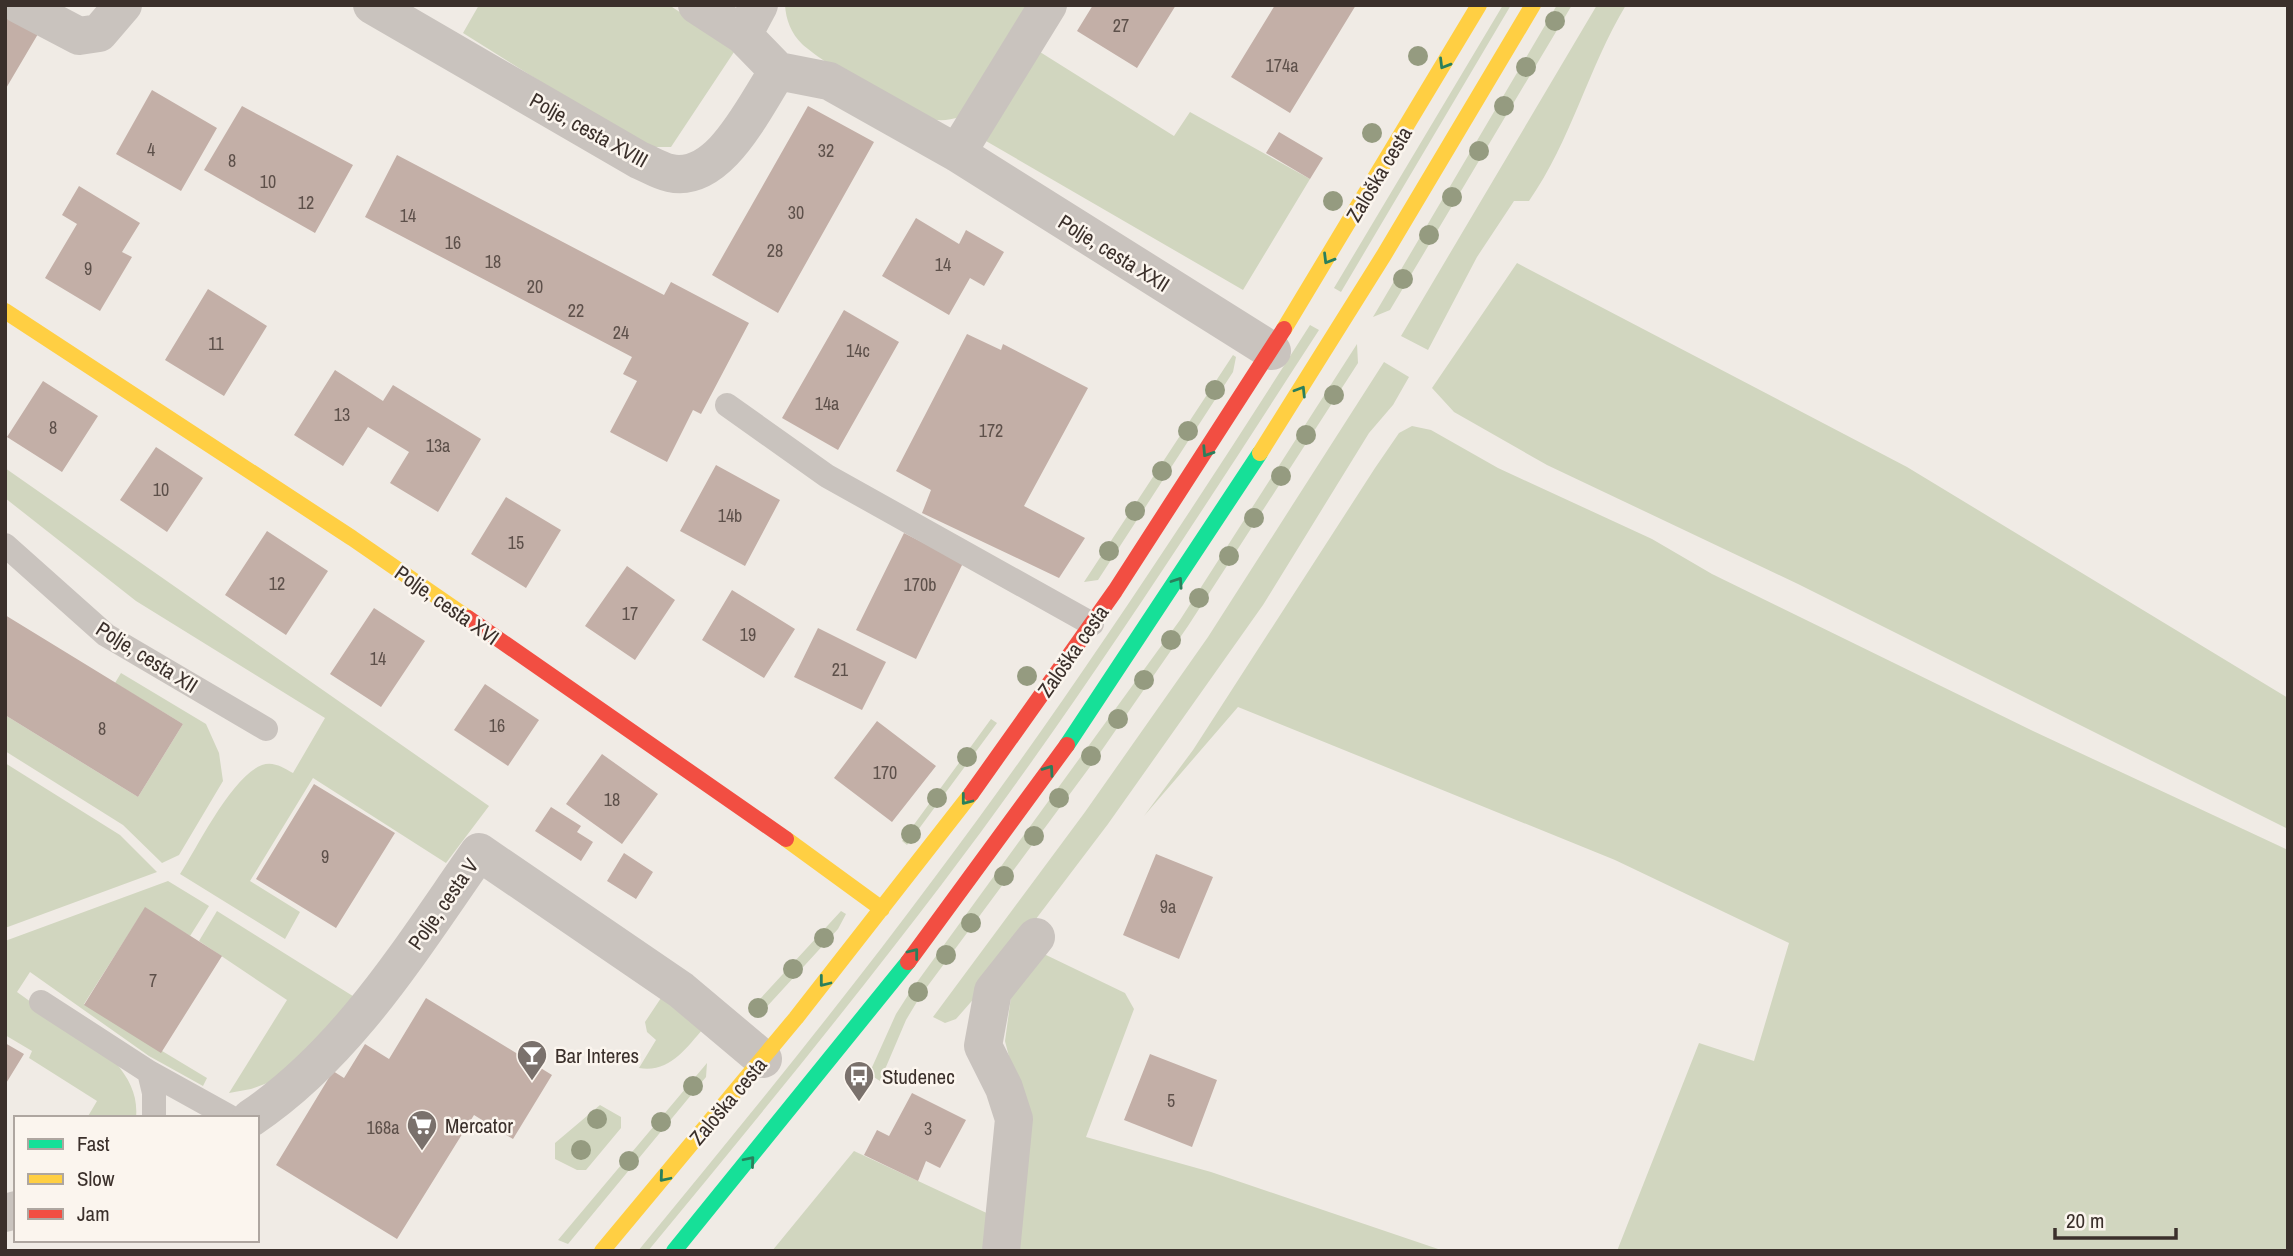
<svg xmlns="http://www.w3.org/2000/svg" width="2293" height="1256" font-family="'Archivo Narrow',sans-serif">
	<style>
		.green { fill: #d1d6bf }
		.building { fill: #c3afa7 }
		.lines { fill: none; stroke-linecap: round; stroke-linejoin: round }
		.lane { stroke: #c9c3be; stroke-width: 24 }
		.street { stroke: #c9c3be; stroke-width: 38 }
		.fast { stroke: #16e098; stroke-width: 16 }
		.slow { stroke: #ffcf43; stroke-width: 16 }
		.jam { stroke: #f24e42; stroke-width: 16 }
		.tree { fill: #959b80 }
		.oneway { stroke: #2a7f5c }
		.labels { text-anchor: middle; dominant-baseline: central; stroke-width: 5; stroke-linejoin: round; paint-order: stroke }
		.number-label { font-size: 18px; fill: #5d504a }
		.street-label { font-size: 21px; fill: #3b302b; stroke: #fbf5ee }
		.poi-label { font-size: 21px; fill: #3b302b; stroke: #fbf5ee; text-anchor: start }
	</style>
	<rect width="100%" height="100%" fill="#f0ebe5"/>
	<path class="green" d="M479 5H669L736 49 671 147H645L463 33Z
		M785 5H1024L1028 13 960 117C949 120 939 122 928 118 904 112 820 61 802 44 791 33 786 20 785 5Z
		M1503 5H1511L1341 292 1334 288Z
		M1557 5H1572L1390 310 1373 317Z
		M1597 5H1626C1588 68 1571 141 1529 201H1514L1477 257 1428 350 1401 336Z
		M1040 52 1174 136 1190 112 1310 179 1243 290 986 141Z
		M1517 263 1907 467 2288 698V829L1798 584 1547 465 1454 412 1432 388Z
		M1310 325 1319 330C1198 517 1077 706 942 884 847 1009 748 1130 648 1251H638C739 1128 840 1005 935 877 1069 699 1190 513 1310 325Z
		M1357 344 1358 363 1188 626 1095 760 921 995 906 1020 880 1081 869 1074 896 1014 912 989 1180 620Z
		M1233 355 1236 357 1233 372 1098 580 1084 582Z
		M1384 362 1409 377 1393 405 1369 433 1263 605 1108 824 985 986 956 1019 945 1023 933 1017 1085 812 1208 637Z
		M1412 426 1431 430 1498 468 1652 539 1712 574 2033 731 2288 850V1251H1617L1699 1043 1754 1061 1789 943 1615 860 1238 707 1144 816 1193 750 1375 468 1399 433Z
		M5 468 489 806 446 863 313 778 250 881 300 912 285 939 180 874C198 846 232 776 262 765 274 761 283 768 293 773L325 718 136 601 5 498Z
		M121 673 206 724 219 753 223 781 179 855 162 863 123 825 5 751V715L138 797 183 724 115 683Z
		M991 719 997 723 907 845 902 841Z
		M5 763 120 835 157 872 5 928Z
		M168 881 209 906 190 936 145 908 84 1004 207 1078 203 1086 149 1056 30 972 17 992 116 1063C130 1080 138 1096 136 1118H87L97 1101 29 1058 32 1051 5 1035V941Z
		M217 911 356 998 278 1079 251 1089 229 1093 287 1000 199 941Z
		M841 911 846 914 838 929 762 1012 749 1011Z
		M1044 954 1125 993 1134 1009 1086 1137 1211 1172 1444 1251H1010L1025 1120 1005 1041 1011 997Z
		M661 998 704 1028C685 1049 670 1073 639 1068L656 1040 647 1032 645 1022Z
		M707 1063 706 1077 568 1244 558 1240Z
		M600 1105 621 1117V1128L586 1170H577L555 1159V1143Z
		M854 1151 993 1216 990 1251H772Z"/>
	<path class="building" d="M1093 5H1176L1137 68 1077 31Z
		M1275 5H1356L1290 113 1231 77Z
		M5 14 38 34 5 90Z
		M152 90 217 128 181 191 116 154Z
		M242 106 353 165 315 233 204 170Z
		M808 106 874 142 778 313 712 275Z
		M1279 132 1323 158 1310 179 1266 153Z
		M397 155 664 295 671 282 749 323 701 414 693 410 667 462 610 432 637 381 623 374 632 357 365 217Z
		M79 186 140 223 122 252 132 257 100 311 45 278 77 224 62 215Z
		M916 218 959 244 966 230 1004 252 984 286 970 278 949 315 882 276Z
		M208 289 267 326 224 396 165 360Z
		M844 310 899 342 838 450 782 418Z
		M967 334 1001 350 1003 344 1088 388 1024 506 1085 538 1059 578 922 513 931 490 896 471Z
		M335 370 383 401 393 385 481 439 438 512 390 483 409 452 368 427 343 466 294 435Z
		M43 381 98 416 62 472 7 437Z
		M156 447 203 478 167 532 120 500Z
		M716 465 780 500 745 566 680 531Z
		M506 497 561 530 526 588 471 554Z
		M267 531 328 571 286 635 225 595Z
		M904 533 963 563 916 659 856 630Z
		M627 566 675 600 635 660 585 626Z
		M732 590 795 629 764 678 702 640Z
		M374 608 425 641 381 707 330 674Z
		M5 615 183 724 138 797 5 715Z
		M818 628 886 662 862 710 794 677Z
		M485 684 539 720 508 766 454 730Z
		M877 721 936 766 892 822 834 778Z
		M602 754 658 794 622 844 566 804Z
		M314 784 395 833 336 928 256 879Z
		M551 807 581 826 577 832 593 842 581 861 535 831Z
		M624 853 653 872 636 899 607 881Z
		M1156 854 1213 877 1179 959 1123 935Z
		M145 907 222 956 161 1053 84 1005Z
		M426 998 552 1075 513 1139 474 1115 397 1239 276 1165 333 1071 344 1078 365 1044 389 1059Z
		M5 1043 24 1054 5 1085Z
		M1150 1054 1217 1080 1192 1147 1124 1120Z
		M912 1093 966 1120 940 1168 926 1161 918 1181 864 1155 877 1130 889 1136Z"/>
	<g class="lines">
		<path class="lane" d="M727 405 827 476 1092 624
			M5 545 106 635 266 729
			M41 1002 149 1072 232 1118
			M149 1072 154 1093V1118"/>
		<path class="street" d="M20 5 79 36 99 33 123 5
			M372 5 639 160C649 164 660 171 670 173 720 184 754 106 778 71
			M697 5 743 35 778 71 829 81 957 153 1272 351
			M743 35 759 5
			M957 153 1048 5
			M251 1118C349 1052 412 947 479 852L681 990 763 1059
			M5 1213 16 1210
			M1001 1251 1014 1119 1004 1088 983 1046 993 991 1036 937"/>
		<path class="fast" d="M1067 745 1260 453
			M674 1251 908 962"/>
		<path class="slow" d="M5 311 352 538 468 618
			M1284 329 1479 5
			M1260 453 1384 255 1533 5
			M786 839 882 909
			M602 1251 796 1018 971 794"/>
		<path class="jam" d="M468 618 786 839
			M971 794 1115 591 1284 329
			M908 962 1067 745"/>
	</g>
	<g class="tree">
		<circle cx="1555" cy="21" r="10"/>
		<circle cx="1418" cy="56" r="10"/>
		<circle cx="1526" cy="67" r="10"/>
		<circle cx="1504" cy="106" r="10"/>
		<circle cx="1372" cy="133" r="10"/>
		<circle cx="1479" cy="151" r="10"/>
		<circle cx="1452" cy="197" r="10"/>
		<circle cx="1333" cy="201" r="10"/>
		<circle cx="1429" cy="235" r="10"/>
		<circle cx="1403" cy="279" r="10"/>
		<circle cx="1215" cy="390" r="10"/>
		<circle cx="1334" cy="395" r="10"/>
		<circle cx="1188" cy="431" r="10"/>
		<circle cx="1306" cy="435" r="10"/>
		<circle cx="1162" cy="471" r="10"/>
		<circle cx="1281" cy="476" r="10"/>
		<circle cx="1135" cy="511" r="10"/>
		<circle cx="1254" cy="518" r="10"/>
		<circle cx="1109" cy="551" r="10"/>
		<circle cx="1229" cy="556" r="10"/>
		<circle cx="1199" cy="598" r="10"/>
		<circle cx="1171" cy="640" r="10"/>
		<circle cx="1027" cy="676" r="10"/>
		<circle cx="1144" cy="680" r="10"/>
		<circle cx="1118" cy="719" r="10"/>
		<circle cx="1091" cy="756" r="10"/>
		<circle cx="967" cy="757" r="10"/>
		<circle cx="937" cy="798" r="10"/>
		<circle cx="1059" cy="798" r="10"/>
		<circle cx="911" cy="834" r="10"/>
		<circle cx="1034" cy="836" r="10"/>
		<circle cx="1004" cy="876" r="10"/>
		<circle cx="971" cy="923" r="10"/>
		<circle cx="824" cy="938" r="10"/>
		<circle cx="946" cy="955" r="10"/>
		<circle cx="793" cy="969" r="10"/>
		<circle cx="918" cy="992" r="10"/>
		<circle cx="758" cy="1008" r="10"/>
		<circle cx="693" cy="1086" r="10"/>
		<circle cx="597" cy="1119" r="10"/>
		<circle cx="661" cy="1122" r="10"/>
		<circle cx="581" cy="1150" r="10"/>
		<circle cx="629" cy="1161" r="10"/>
	</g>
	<defs><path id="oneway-chevron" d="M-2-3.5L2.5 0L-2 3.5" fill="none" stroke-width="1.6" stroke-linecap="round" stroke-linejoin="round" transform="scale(1.75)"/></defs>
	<g class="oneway">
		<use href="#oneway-chevron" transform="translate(1444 64) rotate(121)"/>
		<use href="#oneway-chevron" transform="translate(1328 259) rotate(121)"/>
		<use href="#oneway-chevron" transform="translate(1301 391) rotate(-58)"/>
		<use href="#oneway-chevron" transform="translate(1207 452) rotate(123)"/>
		<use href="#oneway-chevron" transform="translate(1178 582) rotate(-56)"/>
		<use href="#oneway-chevron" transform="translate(1049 770) rotate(-55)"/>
		<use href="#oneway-chevron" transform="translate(966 800) rotate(128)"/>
		<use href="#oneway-chevron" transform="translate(914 953) rotate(-52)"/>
		<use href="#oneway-chevron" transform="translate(824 982) rotate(128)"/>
		<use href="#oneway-chevron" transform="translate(750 1161) rotate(-50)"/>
		<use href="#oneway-chevron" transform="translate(664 1177) rotate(130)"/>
	</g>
	<defs>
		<g id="bar-pin" transform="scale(1.575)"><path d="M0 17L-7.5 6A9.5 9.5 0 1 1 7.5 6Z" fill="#7a716c" stroke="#fbf5ee"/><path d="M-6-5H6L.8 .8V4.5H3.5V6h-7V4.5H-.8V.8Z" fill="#fff"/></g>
		<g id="bus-pin" transform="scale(1.575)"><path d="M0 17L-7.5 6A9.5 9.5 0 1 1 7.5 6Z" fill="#7a716c" stroke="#fbf5ee"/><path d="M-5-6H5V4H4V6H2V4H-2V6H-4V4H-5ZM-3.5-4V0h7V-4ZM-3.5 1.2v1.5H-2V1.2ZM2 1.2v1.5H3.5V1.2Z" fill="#fff"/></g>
		<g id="supermarket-pin" transform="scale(1.575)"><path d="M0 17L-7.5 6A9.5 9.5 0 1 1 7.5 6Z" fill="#7a716c" stroke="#fbf5ee"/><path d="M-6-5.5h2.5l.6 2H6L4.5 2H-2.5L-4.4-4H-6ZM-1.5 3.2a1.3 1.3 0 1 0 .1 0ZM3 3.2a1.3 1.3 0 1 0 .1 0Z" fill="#fff"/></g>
	</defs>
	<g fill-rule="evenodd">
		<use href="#bar-pin" x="532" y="1055"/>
		<use href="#bus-pin" x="859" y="1076"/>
		<use href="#supermarket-pin" x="422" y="1125"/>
	</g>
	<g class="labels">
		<g class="number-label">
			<text x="1121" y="25">27</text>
			<text x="1282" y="65">174a</text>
			<text x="151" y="149">4</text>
			<text x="826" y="150">32</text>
			<text x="232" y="160">8</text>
			<text x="268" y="181">10</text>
			<text x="306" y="202">12</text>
			<text x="796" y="212">30</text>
			<text x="408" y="215">14</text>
			<text x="453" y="242">16</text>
			<text x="775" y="250">28</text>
			<text x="493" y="261">18</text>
			<text x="943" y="264">14</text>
			<text x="88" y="268">9</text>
			<text x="535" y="286">20</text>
			<text x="576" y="310">22</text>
			<text x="621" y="332">24</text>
			<text x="216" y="343">11</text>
			<text x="858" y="350">14c</text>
			<text x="827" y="403">14a</text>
			<text x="342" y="414">13</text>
			<text x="53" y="427">8</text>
			<text x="991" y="430">172</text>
			<text x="438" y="445">13a</text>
			<text x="161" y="489">10</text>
			<text x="730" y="515">14b</text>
			<text x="516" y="542">15</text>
			<text x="277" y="583">12</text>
			<text x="920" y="584">170b</text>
			<text x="630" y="613">17</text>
			<text x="748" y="634">19</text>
			<text x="378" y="658">14</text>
			<text x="840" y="669">21</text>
			<text x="497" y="725">16</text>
			<text x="102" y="728">8</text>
			<text x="885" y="772">170</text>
			<text x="612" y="799">18</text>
			<text x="325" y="856">9</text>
			<text x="1168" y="906">9a</text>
			<text x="153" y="980">7</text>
			<text x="1171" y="1100">5</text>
			<text x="383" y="1127">168a</text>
			<text x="928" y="1128">3</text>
		</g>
		<g class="street-label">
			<text transform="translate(589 130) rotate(29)">Polje, cesta XVIII</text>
			<text transform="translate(1379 174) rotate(-59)">Zaloška cesta</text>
			<text transform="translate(1114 253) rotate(32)">Polje, cesta XXII</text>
			<text transform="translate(447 605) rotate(35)">Polje, cesta XVI</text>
			<text transform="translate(1073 651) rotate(-55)">Zaloška cesta</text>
			<text transform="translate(147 657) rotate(32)">Polje, cesta XII</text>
			<text transform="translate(443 904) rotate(-55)">Polje, cesta V</text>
			<text transform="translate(728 1101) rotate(-50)">Zaloška cesta</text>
		</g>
		<g class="poi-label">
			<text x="555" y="1055">Bar Interes</text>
			<text x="882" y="1076">Studenec</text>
			<text x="445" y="1125">Mercator</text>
		</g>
	</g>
	<rect width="2293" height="1256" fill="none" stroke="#3b302b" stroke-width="14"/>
	<rect x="14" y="1116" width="245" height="126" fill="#fbf5ee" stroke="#aea6a0" stroke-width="2"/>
	<rect x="28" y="1139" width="35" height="10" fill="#16e098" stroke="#aea6a0" stroke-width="2"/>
	<text x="77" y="1151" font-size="21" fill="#3b302b">Fast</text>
	<rect x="28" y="1174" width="35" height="10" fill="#ffcf43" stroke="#aea6a0" stroke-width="2"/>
	<text x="77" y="1186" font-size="21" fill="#3b302b">Slow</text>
	<rect x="28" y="1209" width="35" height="10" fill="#f24e42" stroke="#aea6a0" stroke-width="2"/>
	<text x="77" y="1221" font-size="21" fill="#3b302b">Jam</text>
	<path d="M2055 1228v10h121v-10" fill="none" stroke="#3b302b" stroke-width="3.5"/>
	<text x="2066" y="1228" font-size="21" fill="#3b302b" stroke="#fbf5ee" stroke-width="5" paint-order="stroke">20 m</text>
</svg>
